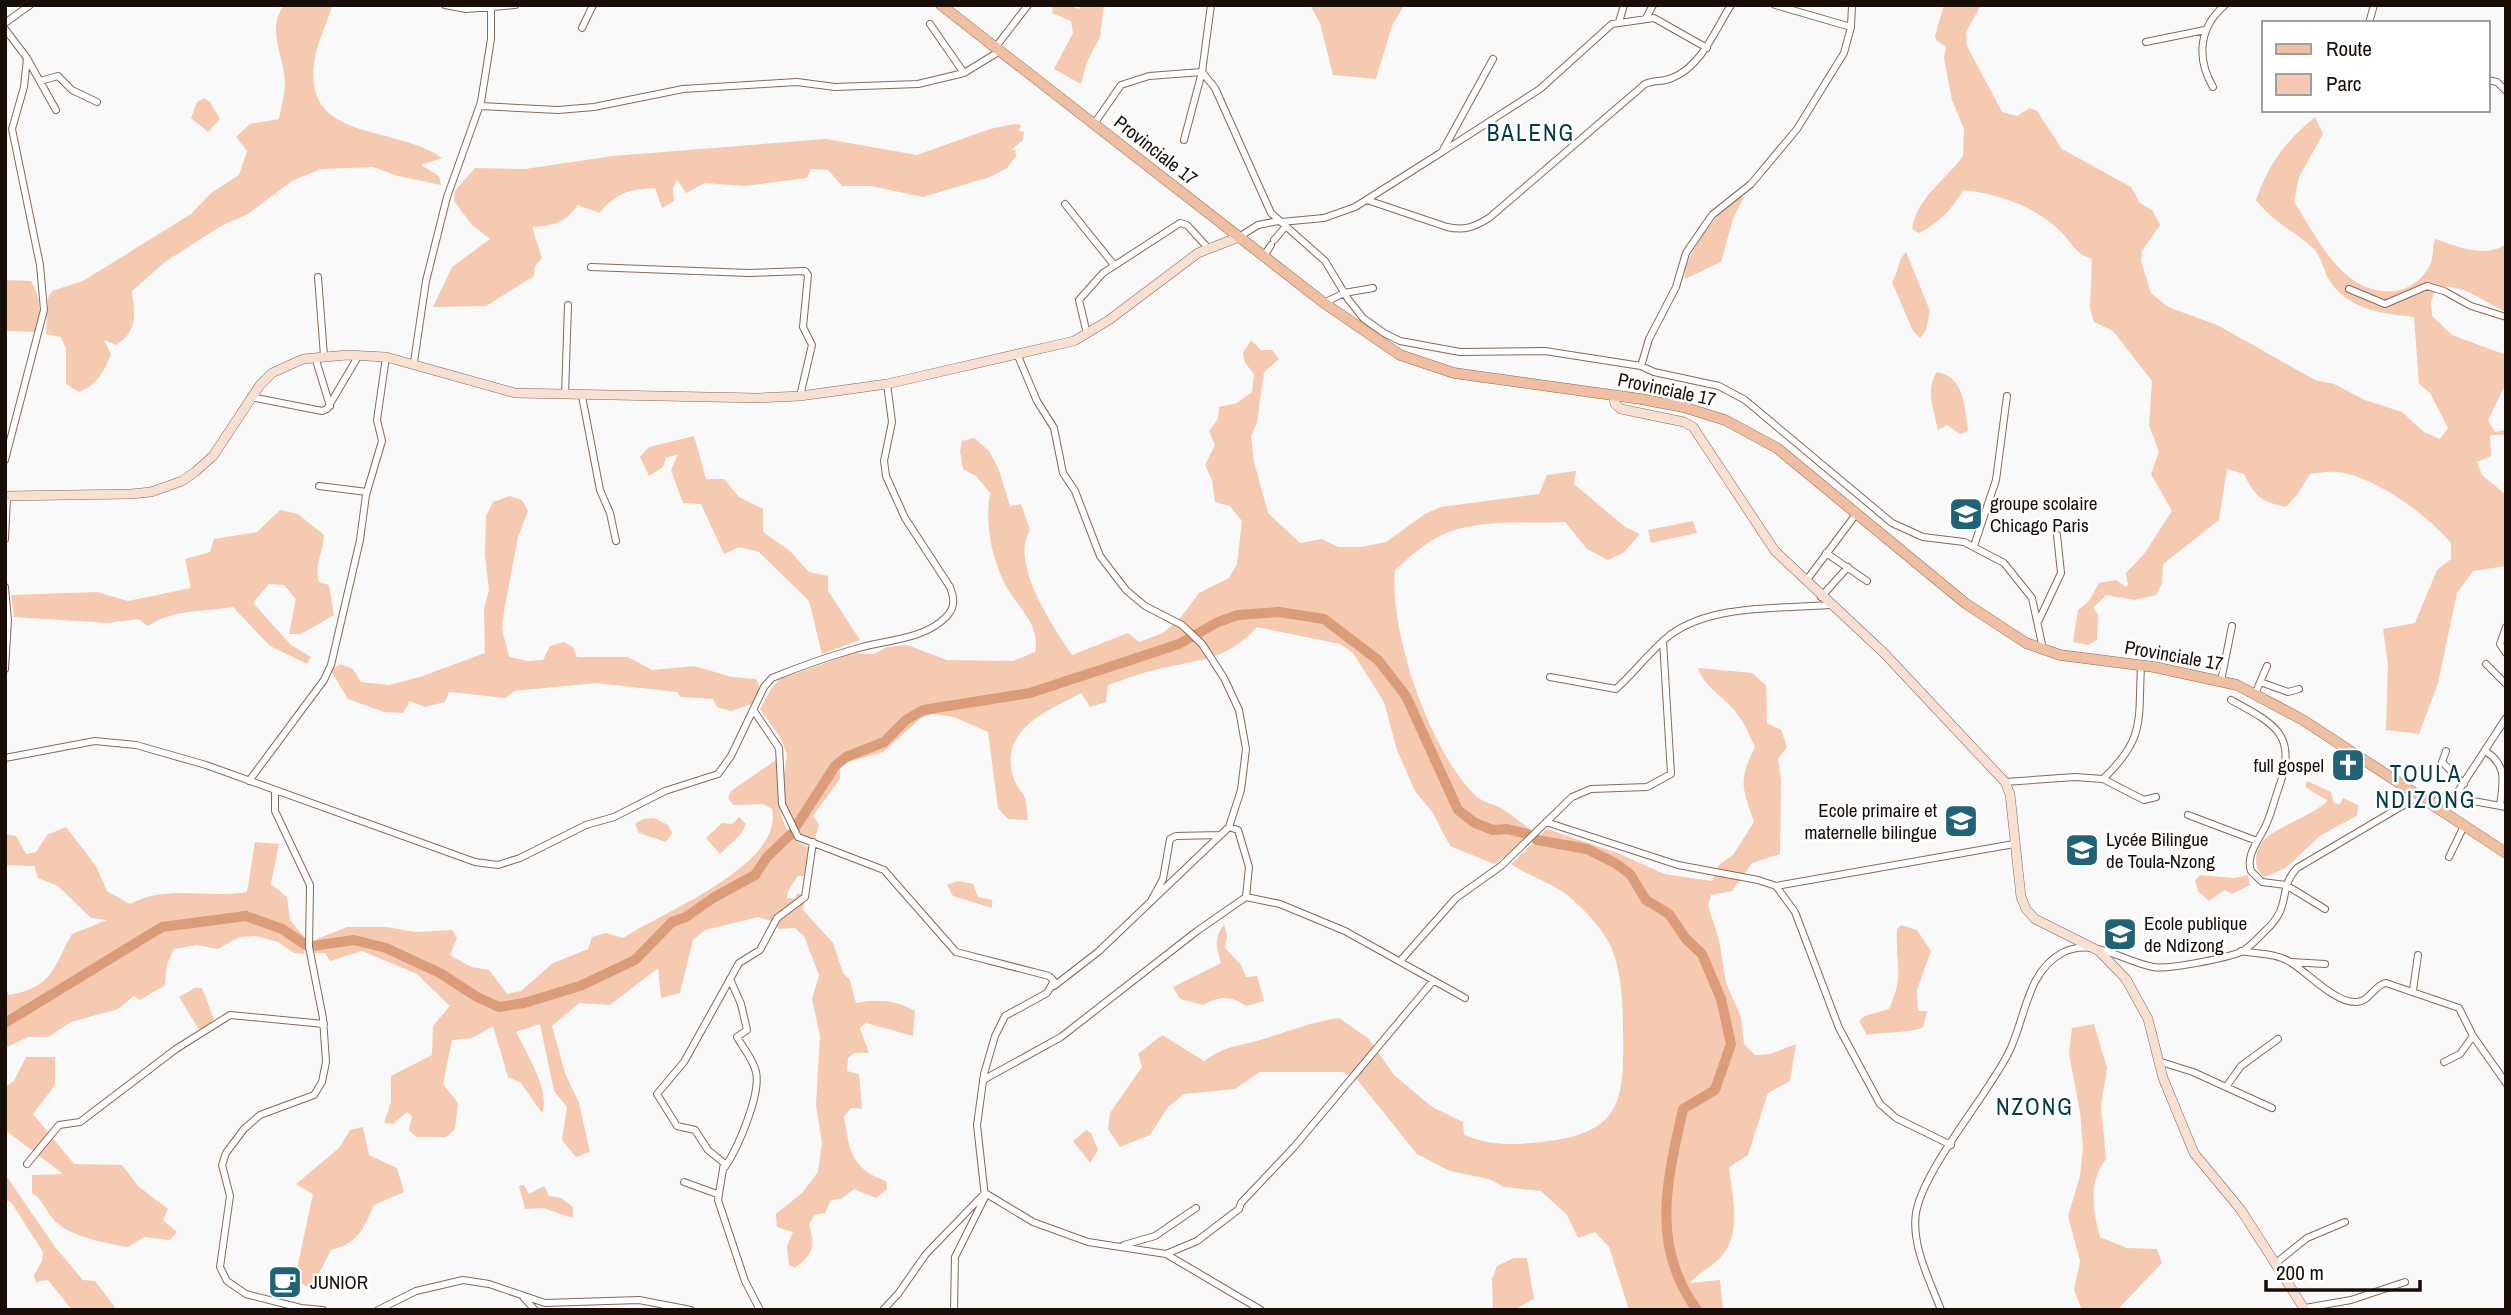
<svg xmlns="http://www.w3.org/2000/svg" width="2511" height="1315" font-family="'Archivo Narrow',sans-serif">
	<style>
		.green { fill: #f6c9b1 }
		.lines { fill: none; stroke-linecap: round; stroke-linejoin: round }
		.river { stroke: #db9c79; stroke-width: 10 }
		.street-casing { stroke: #876857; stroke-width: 8 }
		.secondary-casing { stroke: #876857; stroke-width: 10 }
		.primary-casing { stroke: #9c6545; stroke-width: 11 }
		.street { stroke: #fff; stroke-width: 6 }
		.secondary { stroke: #f7dfd1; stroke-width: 9 }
		.primary { stroke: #eebfa3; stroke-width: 10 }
		.labels { text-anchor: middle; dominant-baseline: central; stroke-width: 5; stroke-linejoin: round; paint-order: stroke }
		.street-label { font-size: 19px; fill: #190d07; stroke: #fff }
		.poi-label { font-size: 19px; fill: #190d07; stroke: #fff; text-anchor: start }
		.quarter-label { font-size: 23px; letter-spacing: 2px; fill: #003b4a; stroke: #fff }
	</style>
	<rect width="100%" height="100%" fill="#f9f9f9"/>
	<path class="green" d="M285 5H332C328 21 320 36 316 52 296 145 392 122 442 158L421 165 439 176 441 185 398 176 373 167 321 169 292 181 248 214 221 226 165 262 132 291C135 314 138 332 116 345L104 340 111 354C104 372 97 385 79 392L66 384V349L61 337 46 334 48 298 52 291 83 281 191 214 211 193 239 175 247 151 236 137 250 124 279 119C281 108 284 97 285 86 286 59 264 28 285 5Z
		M1068 5 1079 9 1081 5H1104L1100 37 1087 62 1081 84 1054 69 1073 33 1071 21 1052 13 1053 6Z
		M1310 5H1404L1392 26 1376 79 1333 75 1320 23Z
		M1944 5H1981L1966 32 1967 46 2002 112 2017 116 2030 108 2037 111 2062 149 2131 187 2140 203 2152 210 2160 225 2142 251 2141 261 2151 293 2168 307 2217 325 2315 380 2334 384 2365 400 2402 412 2424 432 2440 439 2448 428 2430 393 2419 384 2414 317C2380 313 2347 310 2328 278 2323 269 2321 256 2314 249 2293 230 2274 223 2256 200 2270 162 2284 143 2315 117L2323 134 2299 177 2294 202C2318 238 2342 295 2393 291 2409 290 2422 280 2430 265 2434 257 2432 247 2435 239 2457 246 2485 259 2506 244V312C2482 301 2463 283 2436 287L2431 302 2432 316 2452 335 2506 355V383L2488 420 2495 432 2506 430V435H2490L2491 456 2477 462 2482 475 2506 495V566L2473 571 2457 593 2438 683 2419 734 2386 730 2388 664 2383 629 2415 623 2437 570 2451 559V543C2429 516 2373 475 2337 472 2329 471 2319 473 2310 474L2297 495 2286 507C2262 502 2254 496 2244 474L2227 469 2219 520 2163 564 2162 583 2156 595 2134 600 2106 595 2093 608 2098 614 2097 640 2088 645 2073 642 2078 610 2089 601 2099 583 2116 580 2126 587 2128 585 2126 573 2144 554 2172 511 2151 474 2159 452 2149 425 2152 381 2113 331 2094 322 2090 308 2092 259C2075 254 2071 241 2059 230 2035 206 1995 193 1963 190 1953 208 1938 224 1919 233L1912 229C1917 197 1945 181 1963 156L1964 129 1952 100 1944 58 1946 46 1937 41 1935 36Z
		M204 98 210 102 220 119 208 132 191 118 197 102Z
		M1014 124 1021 125 1019 131 1024 132 1023 140 1011 150H1015L1016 156 1007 168 990 177 923 197 871 186H842L828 170 811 169 807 178 744 186 705 183 686 193 677 180 673 188 674 201 662 208 655 188C627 190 618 192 599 213L578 205C565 223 553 226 532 227L542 258 535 266 534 276 486 306 433 307 452 267 490 239 472 225 454 201 455 191 475 168 525 169 613 156 826 139 917 155 990 129Z
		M1738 195 1744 197 1733 219 1721 262 1685 279C1681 257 1721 209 1738 195Z
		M1906 252 1930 311 1926 330 1920 338 1913 331 1892 282C1899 272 1897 261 1906 252Z
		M5 280 31 281C41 299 41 312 38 332L5 331Z
		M1251 340 1261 350H1272L1279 359 1264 372 1257 423 1251 436 1254 462 1268 513 1300 543 1322 539 1338 547H1361L1386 542 1425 514 1441 507 1539 494 1547 475 1576 471 1574 484 1625 527 1640 534 1623 553 1608 560 1587 549 1565 522C1528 524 1484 519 1449 532 1428 540 1411 556 1395 570 1389 632 1430 753 1477 797 1483 802 1493 804 1501 808 1511 814 1521 823 1531 830L1511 853 1494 864 1450 846 1433 813 1415 791 1397 750 1384 702 1353 653 1340 644 1257 627C1226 662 1197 659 1155 670 1139 673 1124 680 1108 685L1106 702 1090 707 1081 693C1046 712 997 730 1014 779 1016 786 1022 791 1025 798 1027 804 1027 813 1028 820L1008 819 998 808 988 732 954 717 933 714 921 718 883 752 840 764V779L813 816 819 824 815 838 799 836 787 813 782 789 787 754 780 737 760 709 772 687 780 679 854 653 874 654 887 647 907 645 947 660 1013 661 1035 652C1041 623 1017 608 1005 584 991 556 985 524 990 493L976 476 963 469 960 451 962 441 974 438 989 451 999 470 1010 506 1021 504 1030 530C1009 562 1053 627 1072 655L1128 633 1139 642 1163 633 1181 617 1199 593 1229 578 1237 564 1242 521 1230 506 1215 502 1212 480 1205 465 1215 445 1209 431 1218 419 1219 407 1237 403 1252 392 1254 374 1245 363 1243 353Z
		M1937 372C1965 377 1965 408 1968 431L1960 434 1947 425 1938 430C1934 411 1925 389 1937 372Z
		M694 436 706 479H724L739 497 763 509V532L790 551 809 572 828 576V591L860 640 822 654 809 601 759 552 739 547 724 554 701 504 683 503 671 470 678 454 666 458 663 467 649 476 640 457 649 447Z
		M510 496 522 500 528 511 518 537 504 611 502 629 509 657 528 661 543 660 550 646 564 642 573 647 577 657H628L652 670 694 666 732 677 756 679 760 688 752 704 731 711 717 707 713 699 680 697 677 692 596 683 514 691 506 698 449 692 445 702 425 707 410 701 403 713 384 712 348 699 331 671 340 664 353 669 361 682 389 685 420 677 485 653 484 609 489 590 485 555 486 516 493 502Z
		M280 510 298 514 324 535C323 550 314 568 319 582L329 585 334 615 301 634H289L296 599 284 585 269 584 253 603 291 645 311 657 307 664 270 646 233 607C204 612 173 609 148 626L138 619 108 623 14 617 11 595 97 592 128 601 191 588 185 559 210 552 214 539 257 532Z
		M1693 521 1697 533 1651 543 1648 530Z
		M1698 668 1752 673 1766 685 1767 723 1781 730 1787 747 1778 759 1781 780 1780 854 1752 863 1732 891 1711 895 1708 906 1719 940 1726 983 1741 1017 1744 1044 1755 1055 1770 1054 1796 1044 1790 1081 1768 1093 1748 1155 1729 1167C1732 1196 1743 1234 1720 1258 1711 1268 1699 1272 1690 1283L1720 1280 1723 1310H1629L1609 1247 1595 1232 1578 1238 1567 1215 1541 1191 1504 1187 1489 1179 1450 1171 1417 1154 1355 1077 1342 1072H1260L1235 1089 1184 1094 1168 1107 1150 1135 1120 1147 1108 1129 1110 1113 1142 1067 1138 1054 1162 1035 1204 1061C1229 1044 1233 1048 1260 1040 1287 1032 1311 1022 1339 1018L1369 1039 1394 1075 1432 1107 1463 1122 1464 1135C1491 1146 1513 1145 1542 1142 1624 1133 1624 1100 1623 1028 1623 1002 1621 966 1609 943 1601 927 1581 906 1567 895 1552 883 1528 876 1511 864L1547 829 1620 854 1664 874 1712 881 1719 865 1733 855 1754 822C1742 787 1738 781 1755 747 1749 734 1744 722 1735 711 1723 696 1704 687 1698 668Z
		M779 758C780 783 773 821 796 840 800 844 806 845 811 849L804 876H798L788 891 787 898 794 899 798 893 805 899 803 910 833 943 843 973 850 980 856 1003C878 999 895 1000 915 1011L913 1036 866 1023 860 1028 869 1053H854L848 1058 847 1071 859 1074 862 1109 851 1108 844 1117C850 1151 850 1168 886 1181L887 1189 876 1198 854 1189 841 1199 831 1200 825 1213 814 1215 809 1225C816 1248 813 1253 795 1268L789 1265 787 1246 793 1232 777 1227 776 1214 802 1193 818 1172 822 1143 816 1105 820 1036 812 999 819 975 804 936 795 928 778 929 777 923 758 917 705 930 693 940 680 993 661 998 658 968 610 1005 579 1003 552 1026 565 1073 579 1103 590 1152 576 1157 562 1140 567 1107 554 1091 540 1024 516 1032C526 1052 551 1092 542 1113L521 1083 508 1077 493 1026 472 1038 452 1040 443 1084 458 1103 455 1129 446 1137H416L409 1130 412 1116 407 1112 393 1124 384 1123 391 1102V1076L432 1055 433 1026 450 1006 417 974 362 951 330 961 325 953H313L317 939 347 927H387L415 932 452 930 457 938 450 955 471 967 489 970 507 994 521 991 553 963 588 949 592 937 606 933 623 938C660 913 784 866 772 809L763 804 733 805 728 798 731 791Z
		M2307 781 2331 792 2334 803 2340 804 2343 798 2358 805 2357 816 2321 835 2286 868 2264 877C2250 866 2256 844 2270 835 2289 822 2310 816 2328 801L2305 787Z
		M739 817 746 824 741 834 720 854 706 838 722 823 732 824Z
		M654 818 668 825 672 833 666 842 639 833 635 824 643 819Z
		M66 827 96 866 107 891 130 904C169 884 206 899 247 892L255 842 279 844 271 884 287 897 290 920 306 939 304 954 294 953 278 942 256 936 239 937 218 949 197 945 174 949 167 964 165 985 140 1000 134 996 118 1009 71 1022 48 1037H28L5 1048V988L9 995C54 987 53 967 72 934L107 920 91 918 58 886 38 878 34 866 5 865V834L16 836 26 854 36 852 47 835Z
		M2200 875 2234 878 2248 875 2250 885 2232 894 2225 890 2209 901 2198 891 2195 881Z
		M958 881 973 884 978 897 992 900V908L953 896 947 885Z
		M1224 924 1227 936 1225 948 1241 965 1246 977 1257 976 1264 1001 1246 1006C1230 995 1220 996 1203 1005L1180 999 1173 987 1221 963C1216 947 1214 938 1224 924Z
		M1901 925 1917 930 1931 951 1917 990 1918 1011H1927L1923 1027C1913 1033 1881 1032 1867 1035L1859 1021 1865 1016 1889 1009C1905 975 1895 963 1897 929Z
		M195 988H202L214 1019 201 1033 179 997Z
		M2094 1024 2107 1068 2101 1106 2106 1159C2088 1182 2093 1211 2100 1237L2127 1248 2157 1249 2162 1263 2117 1310H2082L2074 1290 2080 1261 2068 1216 2080 1176 2083 1148 2080 1112 2069 1054 2072 1028Z
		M26 1057H55V1085L33 1114 74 1164 122 1165 139 1187 168 1209 163 1220 177 1232 170 1240 144 1237 128 1247C106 1243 69 1237 53 1219 45 1209 43 1200 32 1193V1175L63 1174 5 1130V1087L14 1081Z
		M363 1127 369 1155 397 1168 404 1192 374 1205C363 1230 358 1243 331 1250L311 1289 299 1282 298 1264 313 1194 296 1184 339 1148 350 1130Z
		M1086 1130 1091 1133 1098 1150 1090 1163 1073 1141Z
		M5 1174 55 1247 83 1280 95 1281 117 1310H72L48 1280 36 1282 34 1275 42 1261 43 1252 11 1202 5 1200Z
		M524 1185 529 1194 544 1186 549 1196 561 1198 573 1207V1218L543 1208 525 1209 519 1186Z
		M1514 1258H1527L1534 1299 1514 1310H1493L1492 1279 1497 1266Z"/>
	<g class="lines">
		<path class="river" d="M797 825 835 766 846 757 884 742 906 720 923 710 1030 693 1179 644 1218 622 1238 615 1279 612 1324 619 1378 660 1406 696 1458 810 1475 823 1493 830 1507 829 1528 834
			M1537 840 1587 849 1615 863 1630 874 1646 900 1669 914 1686 939 1702 954 1721 999 1731 1044 1715 1090 1683 1109C1667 1181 1650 1246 1697 1310
			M312 946 354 940 386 948 440 973 477 997 499 1007 524 1003 580 986 635 960 672 922 686 917 713 898 755 875 767 857 791 834
			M5 1023 162 927 246 916 282 929 306 945"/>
		<g class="street-casing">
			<path id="street" d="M445 5 466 9 515 5
				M1775 5 1851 27
				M1646 18 1653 5
				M1619 22 1624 5
				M5 23 30 5
				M2369 23 2374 5
				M930 24 964 73
				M582 28 593 5
				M5 29 27 58 24 87 12 129 40 265 44 310 5 460
				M2146 42 2205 30
				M995 48 1028 5
				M28 60 56 110
				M2488 80 2497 82 2506 91
				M40 81 58 76 72 90 97 102
				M2213 87C2196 58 2199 27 2225 5
				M480 106 558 110 594 107 683 89 764 84 797 82 835 87 918 84 964 73 1000 51
				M1094 124 1121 85 1149 76 1202 72 1215 88 1271 213 1325 261 1348 299 1363 318 1384 333 1400 341 1460 352 1545 351 1641 366 1654 372 1719 386 1745 400 1892 523 1923 537 1964 542 2004 563 2032 598 2043 649
				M1184 140 1202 72 1211 5
				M1442 152 1540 89 1612 24 1654 18 1707 48
				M1367 200 1447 227C1465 231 1474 227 1489 218L1645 84C1654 80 1663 82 1672 78 1702 66 1715 30 1731 5
				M1065 204 1114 265
				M1281 222 1324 218 1355 207 1442 152 1493 59
				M1239 237 1258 225 1278 221
				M1274 240 1286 226
				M1264 256 1271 245
				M591 267 749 273 805 271 808 275 803 327 812 345 800 396
				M318 277 324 356
				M2349 289 2385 304 2427 286 2444 291 2471 306 2506 317
				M1324 303 1344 293 1373 288
				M1087 334 1079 300 1103 273 1180 223 1187 225 1208 248
				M1018 356 1037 401 1054 428 1063 473 1075 491 1100 556 1126 590 1145 606 1182 625 1202 644 1224 678 1239 710 1246 749 1241 790 1229 827 1098 952 1054 986
				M315 357 330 406
				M414 362 426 281 447 197 481 102 491 39V8
				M1641 366 1649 339 1676 287 1686 253 1712 215 1751 184 1797 129 1844 53 1851 27 1852 5
				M565 395 568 305
				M582 396 600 490 610 513 616 541
				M251 397 322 411 327 409 359 355
				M319 486 367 492
				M5 539 7 497
				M1974 546 1996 480 2007 396
				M1826 553 1867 581
				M1806 581 1857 513
				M5 587 8 620 5 669
				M1821 597 1848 567
				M2039 620 2061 573 2057 535
				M2506 627 2500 644 2506 653
				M2486 664 2506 684
				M1550 677 1616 689C1635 672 1650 651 1670 635 1712 604 1779 609 1829 605
				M2221 681 2232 626
				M2260 682 2288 692 2299 689
				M2255 694 2267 666
				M2231 700C2277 725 2298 735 2278 790 2273 804 2270 819 2263 831 2256 844 2246 857 2251 871L2262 882 2286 885 2325 909
				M754 711 779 748 782 804 798 837 884 870 956 952 1049 976 1054 981 1047 993 1005 1016 995 1036 984 1074 977 1125 985 1197 955 1257 954 1310
				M2446 751 2442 762 2464 784
				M2485 751C2508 765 2503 782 2500 806
				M5 758 95 741 136 745 206 765 475 862 498 865 520 858 586 825 614 817 665 791 718 774 731 756 764 687 772 678C799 667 827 657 855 649 884 640 924 640 946 617 956 607 954 598 950 587L905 518 886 476 884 461 892 422 887 384
				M2103 779 2144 800 2156 797
				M249 781 324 680 331 665 360 540 366 495 382 441 377 420 386 357
				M2005 782 2075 777 2103 779C2146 738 2138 721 2141 666
				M275 791V811L310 885 309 947 323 1018 326 1062 322 1082 314 1095 260 1115 244 1129 226 1153 222 1165 230 1196 220 1267 227 1281 246 1294 301 1308 323 1310
				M2458 793 2473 801 2506 807
				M2433 806 2439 798 2455 796 2506 718
				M2188 815 2257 841
				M1546 822 1678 865 1758 880 1776 886 1795 912 1839 1028 1880 1104 1896 1118 1951 1145
				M1229 827 1238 830 1249 867 1246 897
				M2449 857 2464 826
				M1776 886 2014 844
				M1151 901 1163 879 1170 839 1176 836 1220 835
				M2241 951C2257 954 2276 953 2290 962 2307 972 2334 1002 2355 1002 2369 1003 2374 985 2386 983L2459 1008 2473 1036 2506 1083
				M1401 960 1456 898 1501 866 1572 797 1591 789 1647 787 1671 774 1663 641
				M2291 962 2325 964
				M2413 990 2418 955
				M2158 1061 2193 1072 2272 1108
				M2444 1062 2460 1054 2473 1036
				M983 1080 1061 1037 1197 931 1246 897 1280 904 1345 931 1465 998
				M2226 1087 2241 1066 2278 1039
				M27 1164 59 1125 80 1122 176 1049 230 1015 324 1024
				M725 1167C738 1148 761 1094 756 1072 753 1059 743 1048 737 1037L747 1030 741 1004 730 979
				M684 1182 717 1194
				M1124 1245 1155 1236 1196 1208
				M1166 1254 1197 1241 1239 1209 1241 1203 1294 1147 1433 981
				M2276 1263 2307 1238 2345 1222
				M524 1298 535 1310
				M2305 1308 2351 1300 2405 1282
				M378 1310 416 1291 463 1280 489 1284 545 1303 639 1300 691 1310
				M760 1310 745 1281 718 1200 724 1163 708 1150 695 1130 677 1126 657 1094 684 1062 739 963 760 950 777 918 805 897 813 842
				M883 1310 898 1294 926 1254 985 1193 1033 1222 1088 1242 1166 1254 1261 1310
				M1941 1310C1930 1281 1911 1245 1916 1213 1923 1170 1986 1097 2008 1054 2025 1022 2026 972 2062 953 2094 937 2122 961 2153 967 2168 970 2226 958 2241 952 2249 948 2258 938 2265 931 2293 906 2277 889 2297 868L2419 796"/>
		</g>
		<g class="secondary-casing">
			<path id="secondary" d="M1613 395 1615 404 1621 409 1684 422 1693 427 1775 551 1884 653 2005 782 2010 794 2021 897 2026 909 2035 919 2099 951 2126 979 2148 1019 2163 1078 2194 1153 2241 1210 2305 1310
				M5 496 131 494 151 492 182 481 195 472 213 456 260 385 272 373 303 359 347 355 386 357 515 393 757 398 800 396 887 384 1074 341 1109 320 1198 253 1239 237"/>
		</g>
		<g class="primary-casing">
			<path id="primary" d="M941 5 1324 303 1400 355 1454 373 1641 399 1683 407 1725 420 1777 448 1965 603 2026 643 2060 655 2154 667 2237 685 2303 720 2506 853"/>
		</g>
		<use href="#street" class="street"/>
		<use href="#secondary" class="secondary"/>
		<use href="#primary" class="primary"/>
	</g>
	<defs>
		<g id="school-square" transform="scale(1.75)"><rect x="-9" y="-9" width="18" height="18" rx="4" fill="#216376" stroke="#fff"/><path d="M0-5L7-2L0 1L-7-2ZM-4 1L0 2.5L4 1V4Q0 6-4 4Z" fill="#fff"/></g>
		<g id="church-square" transform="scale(1.75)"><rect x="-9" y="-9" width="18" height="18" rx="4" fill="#216376" stroke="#fff"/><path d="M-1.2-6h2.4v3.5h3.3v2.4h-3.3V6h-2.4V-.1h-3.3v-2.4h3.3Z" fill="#fff"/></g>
		<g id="cafe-square" transform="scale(1.75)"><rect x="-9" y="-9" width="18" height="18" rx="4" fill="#216376" stroke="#fff"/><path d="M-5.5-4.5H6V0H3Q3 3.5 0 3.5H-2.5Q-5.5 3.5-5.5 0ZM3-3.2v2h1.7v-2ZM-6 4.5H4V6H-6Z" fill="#fff"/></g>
	</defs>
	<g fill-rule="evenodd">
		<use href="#school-square" x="1966" y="514"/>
		<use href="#church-square" x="2348" y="765"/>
		<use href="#school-square" x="1961" y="821"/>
		<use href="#school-square" x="2082" y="850"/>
		<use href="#school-square" x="2120" y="934"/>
		<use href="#cafe-square" x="285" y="1282"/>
	</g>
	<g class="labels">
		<g class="street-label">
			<text transform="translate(1156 150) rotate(38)">Provinciale 17</text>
			<text transform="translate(1667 389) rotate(12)">Provinciale 17</text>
			<text transform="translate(2174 655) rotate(10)">Provinciale 17</text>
		</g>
		<g class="poi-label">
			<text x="1990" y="503">groupe scolaire<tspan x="1990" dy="22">Chicago Paris</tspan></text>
			<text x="2324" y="765" text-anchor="end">full gospel</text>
			<text x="1937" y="810" text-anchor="end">Ecole primaire et<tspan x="1937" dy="22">maternelle bilingue</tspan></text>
			<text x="2106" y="839">Lycée Bilingue<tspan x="2106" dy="22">de Toula-Nzong</tspan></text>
			<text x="2144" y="923">Ecole publique<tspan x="2144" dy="22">de Ndizong</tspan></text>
			<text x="310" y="1282">JUNIOR</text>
		</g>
		<g class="quarter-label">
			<text x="1531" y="132">BALENG</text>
			<text x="2426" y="773">TOULA<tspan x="2426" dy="26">NDIZONG</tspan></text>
			<text x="2035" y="1106">NZONG</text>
		</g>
	</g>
	<rect width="2511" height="1315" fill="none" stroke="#190d07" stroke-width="14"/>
	<rect x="2262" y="21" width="228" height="91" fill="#ffffff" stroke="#a39e9c" stroke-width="2"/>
	<rect x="2276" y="44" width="35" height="10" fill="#eebfa3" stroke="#a39e9c" stroke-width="2"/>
	<text x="2326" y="56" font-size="21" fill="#190d07">Route</text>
	<rect x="2276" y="74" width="35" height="21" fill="#f6c9b1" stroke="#a39e9c" stroke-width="2"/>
	<text x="2326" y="91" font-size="21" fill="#190d07">Parc</text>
	<path d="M2266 1280v10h154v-10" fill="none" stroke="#190d07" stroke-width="3.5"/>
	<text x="2276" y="1280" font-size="21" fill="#190d07" stroke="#ffffff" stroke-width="5" paint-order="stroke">200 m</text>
</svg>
